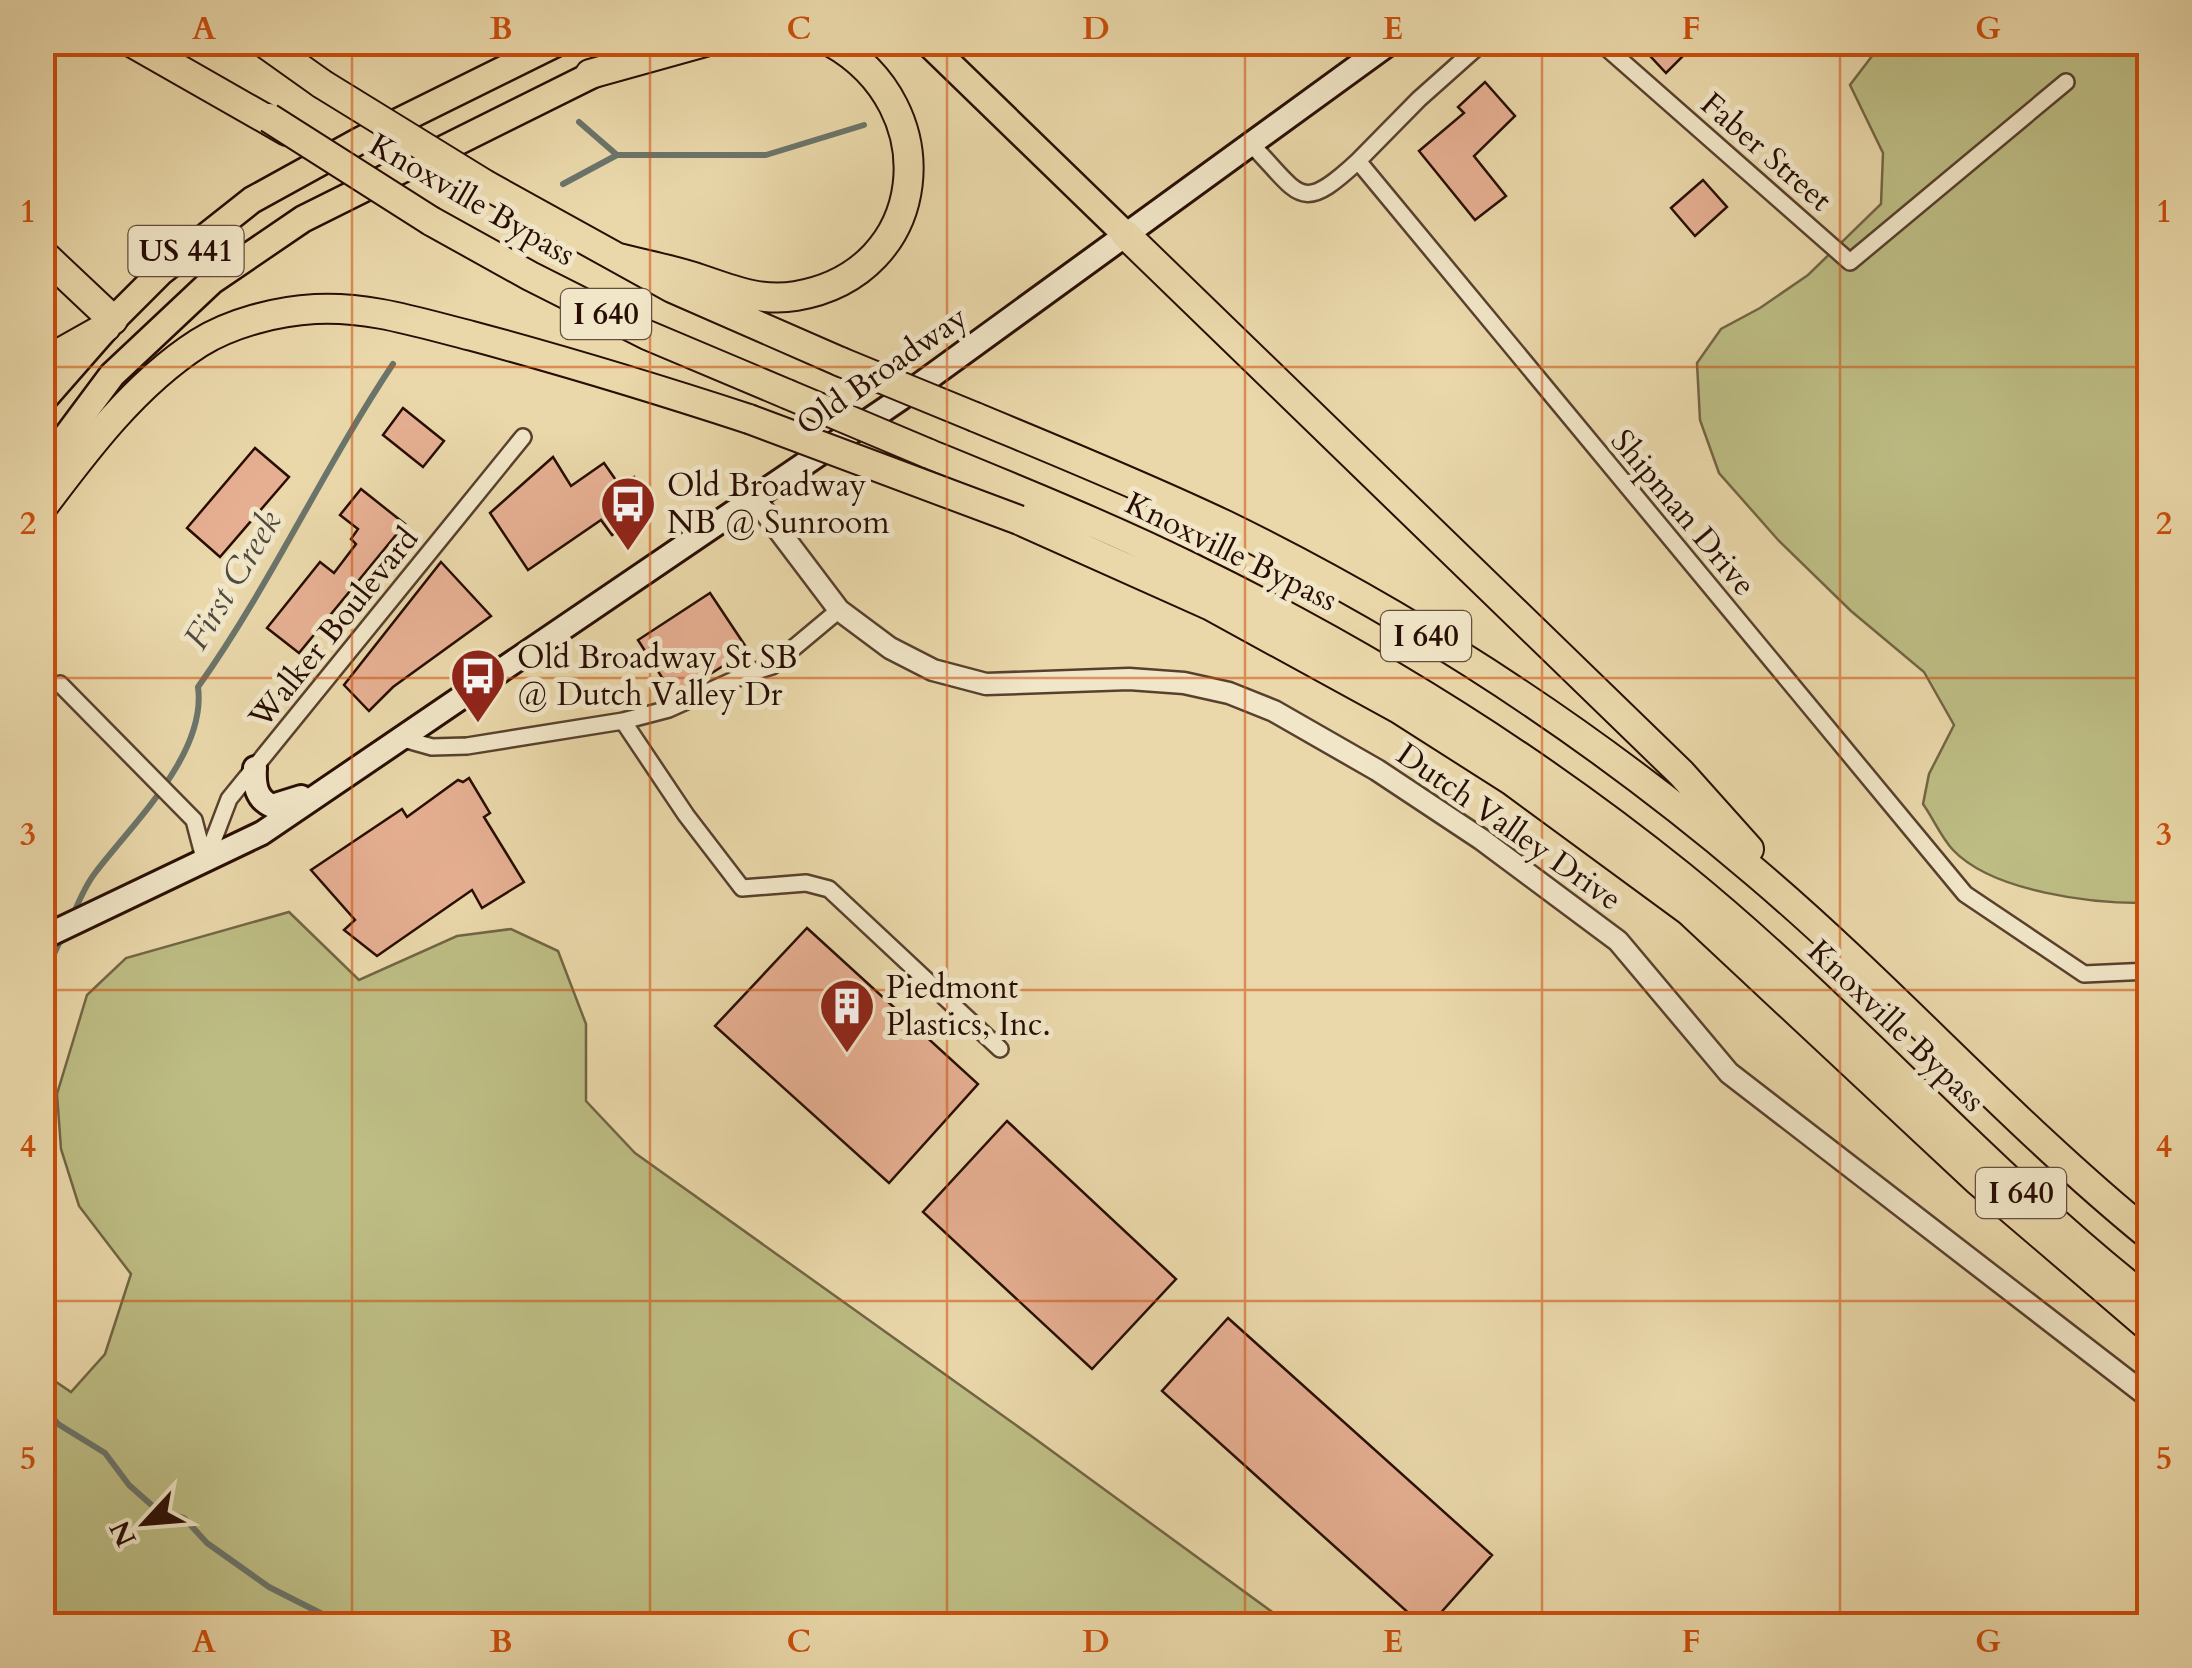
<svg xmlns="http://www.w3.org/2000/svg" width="2192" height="1668" font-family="Cardo,serif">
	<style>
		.green { fill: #bdbd84; stroke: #726544; stroke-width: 2.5 }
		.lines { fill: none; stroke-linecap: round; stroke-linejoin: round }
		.stream { stroke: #6b746a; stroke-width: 6 }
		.building { fill: #e6af92; stroke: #280d04; stroke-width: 2.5 }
		.minor-casing { stroke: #58402e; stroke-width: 20 }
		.tertiary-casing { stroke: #58402e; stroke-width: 25 }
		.secondary-casing { stroke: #280d04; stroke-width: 28 }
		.primary-casing { stroke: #280d04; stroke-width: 30 }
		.motorway-casing { stroke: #280d04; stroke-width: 32 }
		.minor { stroke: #f1e6c8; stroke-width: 15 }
		.tertiary { stroke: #f1e6c8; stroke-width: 20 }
		.secondary { stroke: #f1e6c8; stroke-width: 22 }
		.primary { stroke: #ead8aa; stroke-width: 25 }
		.motorway { stroke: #ead8aa; stroke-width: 28 }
		.motorway-bridge-casing { stroke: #280d04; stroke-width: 32; stroke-linecap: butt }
		.motorway-bridge { stroke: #ead8aa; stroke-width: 28 }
		.grid { fill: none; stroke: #cb4e0b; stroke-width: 2.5; stroke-opacity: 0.55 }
		.labels { text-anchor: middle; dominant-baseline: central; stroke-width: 10; stroke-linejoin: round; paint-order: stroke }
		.shield { fill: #f1e6c8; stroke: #644e3f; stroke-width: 2.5 }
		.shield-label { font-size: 30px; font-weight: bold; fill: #280d04 }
		.street-label { font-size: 32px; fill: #280d04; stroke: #f1e6c8 }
		.poi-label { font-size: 32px; fill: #280d04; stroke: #f1e6c8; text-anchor: start }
		.water-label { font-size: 35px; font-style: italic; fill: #4f4940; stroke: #f1e6c8 }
		.neatline { fill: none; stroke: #cb4e0b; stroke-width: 4 }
		.grid-label { font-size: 32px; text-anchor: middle; font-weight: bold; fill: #cb4e0b }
	</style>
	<rect width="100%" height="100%" fill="#ead8aa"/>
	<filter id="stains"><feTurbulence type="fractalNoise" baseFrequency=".002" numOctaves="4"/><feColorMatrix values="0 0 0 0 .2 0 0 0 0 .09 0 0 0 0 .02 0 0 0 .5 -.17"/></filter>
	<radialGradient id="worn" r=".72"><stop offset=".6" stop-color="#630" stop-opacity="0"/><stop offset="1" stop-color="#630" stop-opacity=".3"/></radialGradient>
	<path class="green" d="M1882 43H2149V903C2093 904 1993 892 1953 850 1941 837 1933 818 1923 804L1929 774 1954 725 1924 672 1851 611 1779 541 1719 473 1700 420 1697 363 1721 329 1760 308 1808 275 1881 204 1883 153 1850 85Z
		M289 912 359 980 457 936 511 929 558 951 586 1024V1101L635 1153 1034 1438 1290 1625H43V1373L71 1392 105 1354 131 1274 79 1206 61 1149 57 1094 87 995 126 958Z"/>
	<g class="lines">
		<path class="stream" d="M469 42 471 43
			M579 122 617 155
			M563 184 617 155H766L864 125
			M73 915C79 901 85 886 95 873 132 824 207 754 198 687 271 584 323 469 393 364
			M42 979 63 935
			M42 1406 58 1424 105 1453 129 1485 156 1509 184 1518 207 1543 269 1587 346 1626"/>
	</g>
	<path class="building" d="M1637 42H1697L1666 73Z
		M1485 82 1515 116 1474 156 1506 196 1475 220 1419 151 1464 113 1458 107Z
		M1703 180 1727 207 1695 236 1671 208Z
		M403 408 444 441 423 467 383 435Z
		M255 448 289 477 220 557 187 528Z
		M553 457 571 486 604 463 620 486 634 477 654 506 612 535 601 520 528 570 490 513Z
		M361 489 405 524 299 653 267 628 320 562 334 573 356 544 351 539 358 529 340 515Z
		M441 562 491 616 393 687 369 711 344 685Z
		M710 593 748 650 690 687 679 692 675 686 670 690 638 640Z
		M469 778 490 813 484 817 524 882 482 908 472 890 377 956 344 930 355 920 311 870 402 809 407 817 458 780 463 782Z
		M807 928 978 1084 889 1183 715 1026Z
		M1007 1121 1176 1279 1092 1369 923 1212Z
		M1228 1318 1492 1555 1429 1626H1423L1162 1391Z"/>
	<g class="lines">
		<g class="minor-casing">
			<path id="minor" d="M1600 42 1850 262 2066 82
				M1252 145C1301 196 1300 215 1358 161L1965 894 2084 974 2150 971
				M1358 161 1419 99 1483 42
				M60 684 194 820 204 858
				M623 721 686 815 742 888 806 883 829 889 1000 1049
				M400 738 432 747 467 746 623 721 669 709 747 674 772 666 839 610
				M205 862 229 799 523 437"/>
		</g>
		<g class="tertiary-casing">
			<path id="tertiary" d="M755 499 839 610 890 648 933 670 986 684 1129 679 1184 683 1229 693 1274 711 1377 770 1481 839 1618 941 1729 1073 2150 1398"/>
		</g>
		<g class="secondary-casing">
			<path id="secondary" d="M255 768C254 785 256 799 272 806L301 797
				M42 938 262 833 900 399 1391 42"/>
		</g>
		<g class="primary-casing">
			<path id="primary" d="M927 42 1126 235
				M42 401 113 320 161 272 252 200 361 140 559 42
				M42 469 112 375 212 281 303 219 608 67"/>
		</g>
		<g class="motorway-casing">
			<path id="motorway" d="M131 42 287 131
				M263 42 322 84
				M590 74 705 42
				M486 185 672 288 841 362
				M431 221 530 276 647 335 787 394
				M1126 235 1681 773 1749 849
				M42 253 113 320
				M619 258C646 265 674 270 700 279 732 290 761 302 796 296 931 273 947 107 831 42
				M42 363 106 327
				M975 417C1059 452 1143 486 1225 525 1415 618 1594 735 1755 872 1892 988 2010 1122 2150 1236
				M927 453C1015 489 1104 525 1190 567 1364 652 1530 754 1681 876 1845 1009 1983 1171 2150 1302
				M42 508C87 448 135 384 199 343 231 323 277 311 315 309 369 306 420 323 472 336 565 361 657 389 749 419
				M1019 520 1211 606 1399 709 1512 781 1689 911 1977 1180 2150 1328"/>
		</g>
		<use href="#minor" class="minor"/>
		<use href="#tertiary" class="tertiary"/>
		<use href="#secondary" class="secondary"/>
		<use href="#primary" class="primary"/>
		<use href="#motorway" class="motorway"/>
		<g class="motorway-bridge-casing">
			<path id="motorway-bridge" d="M322 84 486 185
				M269 118 431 221
				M841 362 975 417
				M787 394 927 453
				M749 419 1019 520"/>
		</g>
		<use href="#motorway-bridge" class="motorway-bridge"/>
	</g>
	<path class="grid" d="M352 42V1626M650 42V1626M947 42V1626M1245 42V1626M1542 42V1626M1840 42V1626M42 367H2150M42 678H2150M42 990H2150M42 1301H2150"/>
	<defs>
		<g id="bus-pin" transform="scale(2.875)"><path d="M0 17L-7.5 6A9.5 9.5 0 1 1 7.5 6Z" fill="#8f2418" stroke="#f1e6c8"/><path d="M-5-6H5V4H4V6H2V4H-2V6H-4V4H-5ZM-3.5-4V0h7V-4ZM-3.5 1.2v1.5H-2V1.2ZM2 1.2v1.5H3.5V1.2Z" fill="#fff"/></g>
		<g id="building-pin" transform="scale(2.875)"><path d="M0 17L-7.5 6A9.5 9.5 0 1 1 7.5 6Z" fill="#8f2418" stroke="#f1e6c8"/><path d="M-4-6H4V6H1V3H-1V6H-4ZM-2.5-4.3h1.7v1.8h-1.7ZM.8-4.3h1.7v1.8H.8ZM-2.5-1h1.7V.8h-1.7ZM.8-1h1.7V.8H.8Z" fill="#fff"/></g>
	</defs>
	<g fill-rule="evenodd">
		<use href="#bus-pin" x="628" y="504"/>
		<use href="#bus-pin" x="478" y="676"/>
		<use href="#building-pin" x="847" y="1006"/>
	</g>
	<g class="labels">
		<g class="shield">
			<rect x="128.5" y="226" width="115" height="50" rx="8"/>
			<rect x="561" y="289" width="90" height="50" rx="8"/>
			<rect x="1381" y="611" width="90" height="50" rx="8"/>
			<rect x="1976" y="1168" width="90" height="50" rx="8"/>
		</g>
		<g class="shield-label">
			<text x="186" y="251">US 441</text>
			<text x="606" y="314">I 640</text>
			<text x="1426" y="636">I 640</text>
			<text x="2021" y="1193">I 640</text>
		</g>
		<g class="street-label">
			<text transform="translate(1766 152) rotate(41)">Faber Street</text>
			<text transform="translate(472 200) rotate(30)">Knoxville Bypass</text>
			<text transform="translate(882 371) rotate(-35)">Old Broadway</text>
			<text transform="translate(1683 513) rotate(50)">Shipman Drive</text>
			<text transform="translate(1231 552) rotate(26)">Knoxville Bypass</text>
			<text transform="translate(334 628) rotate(-51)">Walker Boulevard</text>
			<text transform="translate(1509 827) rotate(35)">Dutch Valley Drive</text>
			<text transform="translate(1896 1026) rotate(44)">Knoxville Bypass</text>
		</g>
		<g class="poi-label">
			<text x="667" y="486">Old Broadway<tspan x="667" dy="37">NB @ Sunroom</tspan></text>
			<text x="517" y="658">Old Broadway St SB<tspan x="517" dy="37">@ Dutch Valley Dr</tspan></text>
			<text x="886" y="988">Piedmont<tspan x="886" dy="37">Plastics, Inc.</tspan></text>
		</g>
		<g class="water-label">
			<text transform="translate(233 580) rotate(-59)">First Creek</text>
		</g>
	</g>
	<rect width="2192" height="1668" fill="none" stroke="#ead8aa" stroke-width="110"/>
	<g transform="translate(145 1523) rotate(244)" stroke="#f1e6c8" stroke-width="8" paint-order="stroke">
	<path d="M0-8L18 38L0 25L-18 38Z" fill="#280d04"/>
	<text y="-15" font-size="28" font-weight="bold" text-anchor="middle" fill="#280d04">N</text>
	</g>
	<rect x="55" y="55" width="2082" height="1558" class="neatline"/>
	<g class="grid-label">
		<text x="204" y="39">A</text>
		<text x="501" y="39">B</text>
		<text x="799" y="39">C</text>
		<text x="1096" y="39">D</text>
		<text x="1393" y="39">E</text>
		<text x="1691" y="39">F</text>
		<text x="1988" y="39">G</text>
		<text x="28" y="222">1</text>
		<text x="2164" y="222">1</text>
		<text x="28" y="534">2</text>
		<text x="2164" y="534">2</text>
		<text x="28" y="845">3</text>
		<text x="2164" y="845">3</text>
		<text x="28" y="1157">4</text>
		<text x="2164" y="1157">4</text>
		<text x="28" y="1469">5</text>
		<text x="2164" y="1469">5</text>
		<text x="204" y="1652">A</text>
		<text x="501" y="1652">B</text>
		<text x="799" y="1652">C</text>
		<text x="1096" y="1652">D</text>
		<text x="1393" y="1652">E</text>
		<text x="1691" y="1652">F</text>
		<text x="1988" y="1652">G</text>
	</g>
	<rect width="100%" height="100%" filter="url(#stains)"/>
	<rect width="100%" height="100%" fill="url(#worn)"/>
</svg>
